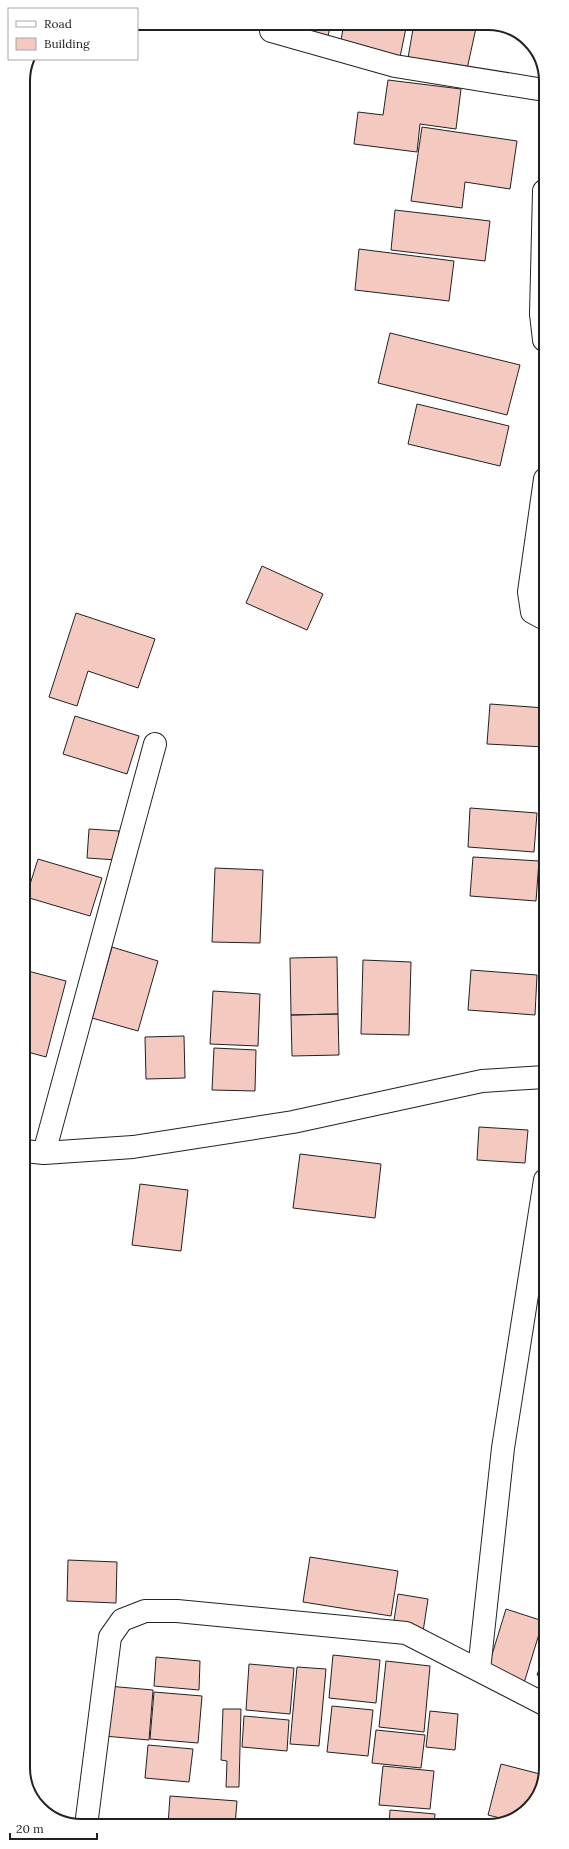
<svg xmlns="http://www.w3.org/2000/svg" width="569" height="1849" font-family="Lora,serif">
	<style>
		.building { fill: #f3c9c0; stroke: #222 }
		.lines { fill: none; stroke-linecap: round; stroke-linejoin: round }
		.minor-casing { stroke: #222; stroke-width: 24 }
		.minor { stroke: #fff; stroke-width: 22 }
		.rim { fill: none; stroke: #222; stroke-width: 2 }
	</style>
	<rect width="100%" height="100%" fill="#fff"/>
	<path class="building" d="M280 23H331L328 36Z
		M344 23H407L400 57 340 46Z
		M414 23H452L476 28 467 69 408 58Z
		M388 80 461 89 456 129 420 124 417 152 354 144 358 112 383 115Z
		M422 127 517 141 510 189 465 182 462 208 411 201Z
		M395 210 490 221 485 261 391 250Z
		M359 249 454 261 449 301 355 290Z
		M390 333 520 365 507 415 378 383Z
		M417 404 509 426 500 466 408 444Z
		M262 566 323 594 307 630 246 603Z
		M76 613 155 639 138 688 88 671 77 706 49 697Z
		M490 704 545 708V747L487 744Z
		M75 716 139 736 127 774 63 754Z
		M470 808 537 813 534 852 468 847Z
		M89 829 119 831 117 860 87 858Z
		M473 857 539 861 536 901 470 896Z
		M38 859 102 878 90 916 26 897Z
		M215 868 263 870 260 943 212 942Z
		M112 947 158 961 138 1031 92 1018Z
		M337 957 338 1014 291 1015 290 958Z
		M363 960 411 962 409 1035 361 1034Z
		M24 970 66 981 46 1057 24 1051Z
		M471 970 537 975 535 1015 468 1010Z
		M213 991 260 994 258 1046 210 1044Z
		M338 1014 339 1055 292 1056 291 1015Z
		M184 1036 185 1078 146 1079 145 1037Z
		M214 1048 256 1050 255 1091 212 1090Z
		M479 1127 528 1130 525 1163 477 1160Z
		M300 1154 381 1164 375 1218 293 1208Z
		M140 1184 188 1190 181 1251 132 1245Z
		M310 1557 398 1571 391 1616 303 1602Z
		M68 1560 117 1562 116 1603 67 1601Z
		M398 1594 428 1599 423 1632 393 1627Z
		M506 1609 543 1621 524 1683 487 1671Z
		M546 1650V1678L537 1675Z
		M333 1655 380 1660 376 1703 329 1698Z
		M156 1657 200 1661 199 1690 154 1686Z
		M386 1661 430 1666 424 1732 379 1727Z
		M249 1664 294 1668 290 1714 246 1710Z
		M297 1667 326 1669 319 1746 290 1744Z
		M108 1686 153 1690 149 1740 104 1736Z
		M154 1692 202 1696 198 1743 150 1739Z
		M332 1706 373 1710 368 1756 327 1752Z
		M223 1709H241L239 1787H226L227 1761 221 1760Z
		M430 1711 458 1714 455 1750 426 1747Z
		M244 1716 289 1720 287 1751 242 1747Z
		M376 1730 425 1735 421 1768 372 1763Z
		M148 1745 193 1749 189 1782 145 1778Z
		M501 1764 544 1775 534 1804 508 1820 488 1815Z
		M383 1766 434 1771 430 1809 379 1805Z
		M170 1796 237 1801 235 1825H168Z
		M390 1810 435 1814 434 1824 389 1825Z"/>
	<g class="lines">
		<g class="minor-casing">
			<path id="minor" d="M271 31 395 66 544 90
				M544 191 541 314 544 340
				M545 479 529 592 532 612 545 619
				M24 1151 44 1153 133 1147 293 1122 482 1081 545 1077
				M44 1153 155 744
				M479 1670 503 1448 545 1180
				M86 1826 110 1637 122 1620 145 1611H177L406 1633 546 1705"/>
		</g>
		<use href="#minor" class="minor"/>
	</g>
	<path d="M0 0H569V1849H0ZM81 30H488A51 51 0 0 1 539 81V1768A51 51 0 0 1 488 1819H81A51 51 0 0 1 30 1768V81A51 51 0 0 1 81 30Z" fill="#fff" fill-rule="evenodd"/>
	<path class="rim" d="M81 30H488A51 51 0 0 1 539 81V1768A51 51 0 0 1 488 1819H81A51 51 0 0 1 30 1768V81A51 51 0 0 1 81 30Z"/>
	<rect x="8" y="8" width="130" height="52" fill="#ffffff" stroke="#a7a7a7"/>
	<rect x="16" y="21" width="20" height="6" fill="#ffffff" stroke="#a7a7a7"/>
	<text x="44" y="28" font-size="12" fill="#222222">Road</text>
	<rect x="16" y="38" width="20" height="12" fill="#f3c9c0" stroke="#a7a7a7"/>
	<text x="44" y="48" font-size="12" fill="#222222">Building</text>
	<path d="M10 1833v6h87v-6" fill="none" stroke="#222222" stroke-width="2"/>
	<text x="16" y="1833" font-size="12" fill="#222222" stroke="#ffffff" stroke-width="3" paint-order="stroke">20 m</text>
</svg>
